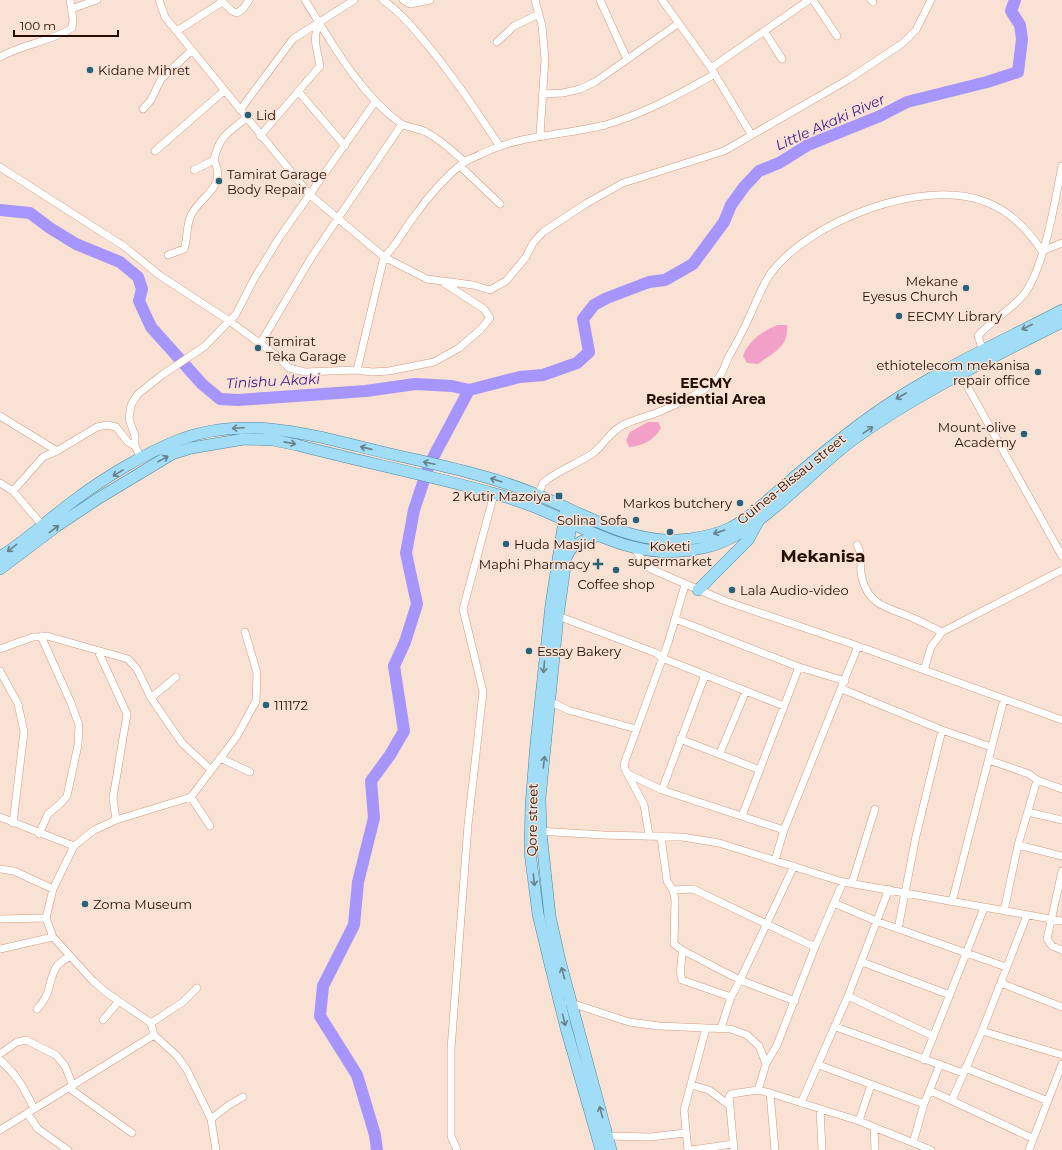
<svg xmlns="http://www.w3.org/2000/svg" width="1062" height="1150" font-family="Montserrat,sans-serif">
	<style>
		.green { fill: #f2a0c7 }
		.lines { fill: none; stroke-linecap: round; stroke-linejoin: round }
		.river { stroke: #a695fd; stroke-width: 12 }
		.minor-casing { stroke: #d19a7d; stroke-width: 8 }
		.primary-casing { stroke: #4d87a0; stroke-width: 12 }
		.minor { stroke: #fff; stroke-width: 7 }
		.primary { stroke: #a2ddf8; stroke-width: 11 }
		.oneway { stroke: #69808b }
		.poi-dot { fill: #27617a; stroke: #f9e1d4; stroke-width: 1.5 }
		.labels { text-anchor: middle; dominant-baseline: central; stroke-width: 3; stroke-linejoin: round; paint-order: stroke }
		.poi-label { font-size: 13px; fill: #230f05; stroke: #f9e1d4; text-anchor: start }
		.street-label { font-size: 13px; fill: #230f05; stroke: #f9e1d4 }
		.water-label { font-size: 14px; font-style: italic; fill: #40158f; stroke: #f9e1d4 }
		.neighbourhood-label { font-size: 14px; font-weight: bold; fill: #230f05; stroke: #f9e1d4 }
		.district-label { font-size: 17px; font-weight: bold; fill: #230f05; stroke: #f9e1d4 }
	</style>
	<rect width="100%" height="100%" fill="#f9e1d4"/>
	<path class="green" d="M778 325H787C789 347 774 352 758 364L747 363 743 356C748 341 764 330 778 325Z
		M648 422H658L661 428C654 440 643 446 629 447L626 440 630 432Z"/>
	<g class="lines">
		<path class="river" d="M0 210 30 213 50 228 76 244 120 262 138 277 142 289 139 301 151 327 202 384 220 399 238 400 366 391 415 384 452 386 469 390 520 377 543 375 577 363 589 352 583 319 594 305 607 298 649 282 665 280 693 264 724 222 731 205 744 187 759 171 779 163 808 145 880 116 907 102 987 82 1018 72 1022 39 1020 25 1011 11 1015 0
			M377 1150 375 1135 357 1075 320 1016 323 986 354 925 358 882 374 818 371 781 390 755 404 731 394 666 405 642 417 604 406 553 414 510 429 465 469 390"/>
		<g class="minor-casing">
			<path id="minor" d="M159 0 165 17 310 195 384 257 427 279 473 285 490 290 506 281 526 257 533 243 543 232 587 203 623 183 724 151 849 79 903 43 916 30 931 0
				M221 0 232 11 237 13 243 9 249 0
				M305 0C332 43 359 93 400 123 407 128 418 128 426 132 441 140 452 151 465 162
				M383 0C399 11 412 26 424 41 452 74 475 109 499 145
				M403 0 410 4 430 0
				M535 0 542 26 545 59 540 135
				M600 0 627 59
				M662 0 711 68 751 134
				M813 0 837 36
				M871 0 873 2
				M71 9 97 0
				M177 31 222 2
				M764 31 782 59
				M497 42 514 26 539 14
				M0 57C22 44 50 42 72 28L73 20 70 0
				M711 68 809 0
				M298 91 345 146
				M542 94 563 93 580 89 595 82 679 23
				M143 109 151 100 161 79 192 50
				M240 110 293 39 354 0
				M260 136 320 66C317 47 312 41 319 22
				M155 151 224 91
				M460 166 500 204
				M0 167 125 247 159 275 228 320 277 356 289 368 305 372 357 370 372 372 389 371 434 362 459 348 480 330 490 318 484 309 444 283
				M194 170 214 160C219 136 228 133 246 118
				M1042 251 1062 243
				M168 255 184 249C188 238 186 225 191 215 203 193 227 188 214 160
				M260 344 311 258 402 124
				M983 351 978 336C991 320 1012 310 1025 293 1045 265 1055 200 1062 166
				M357 370 384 257C396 246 403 231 413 218 427 198 445 177 464 162 469 159 476 157 481 154 522 134 562 136 605 125 644 114 679 94 715 74
				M961 375 1062 556
				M0 416 57 451
				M141 458 135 446V436L129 419 131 405 138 394 162 375 205 346 236 314 254 279 279 238 375 102
				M0 483 13 491 42 525
				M13 491 43 457 57 451 97 427 107 425 116 427 128 442 135 446
				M538 495 543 483 548 479C562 469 578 463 592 454 604 445 611 430 625 424 636 419 649 416 661 411 680 403 700 394 716 380 722 376 725 365 728 358 738 341 747 323 755 304 760 294 764 282 771 273 810 221 923 177 986 202 1010 211 1028 230 1042 251
				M857 545C865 559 858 565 862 578 868 603 884 607 906 615 918 620 930 626 942 632
				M635 549 644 563 651 569 725 601 858 646 1062 720
				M558 616 656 653 662 658 784 706
				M675 619 799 667 845 681
				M0 649 33 637 47 636 128 659 137 669 151 698 182 743 210 769
				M98 651 127 714 113 798 116 820
				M924 670 931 647 942 632 1062 570
				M0 671 18 704 24 732 13 823
				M842 689 942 730 991 747
				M151 698 176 677
				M551 702 568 710 636 729
				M680 739 760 770
				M720 753 746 691
				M220 758 250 772
				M989 760 1029 774 1037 780 1062 789
				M628 774 662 790 784 830
				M662 790 705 675
				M191 797 210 826
				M1028 812 1062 820
				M742 816 799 667
				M0 817 74 846
				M538 831 603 835 682 837 719 843 843 882 1062 921
				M39 834 48 814 61 803 67 796 78 745 79 725 71 703 41 636
				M649 835 644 805 625 769 624 764 668 643 685 585
				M661 837 667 881 673 890 675 900 674 944 682 950C683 960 678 971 682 980L731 997
				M1018 845 1062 856
				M775 860 784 830 858 646
				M0 869 14 871 53 889
				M1062 871 1047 939 1052 946 1062 950
				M852 883 875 809
				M673 890 693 889 815 947
				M952 902 1004 699
				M834 903 876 921 1006 967
				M1004 911 1018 845 1037 780
				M0 919 46 918
				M898 929 916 836 942 730
				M0 949 53 937
				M682 950 740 980 795 1001
				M862 962 950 995
				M1001 983 1062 1007
				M848 996 933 1036
				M568 1002 629 1022 659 1026 731 1029 747 1035 759 1046 766 1064
				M37 1009C53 993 47 981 57 966 60 962 66 959 70 956
				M103 1020 119 1001
				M151 1023 183 1002 197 988
				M836 1027 963 1073
				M721 1028 731 997 740 980 794 866
				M982 1031 1062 1055
				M0 1054 17 1042 26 1040 56 1055 65 1066 73 1086
				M0 1060C16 1074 25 1089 34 1109
				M924 1060 984 908
				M819 1065 924 1104
				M965 1068 1048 1101
				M691 1085 709 1090 730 1106
				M69 1088 132 1133
				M758 1090 766 1064 777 1045 815 947 843 882
				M931 1091 1032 1138
				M770 1093 775 1150
				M952 1100 982 1031 1027 915
				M801 1103 848 996 889 889
				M820 1109 822 1150
				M27 1113 38 1129 68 1150
				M211 1119 229 1105 243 1097
				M859 1121 871 1085
				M874 1128 875 1150
				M0 1130 154 1035
				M607 1136 650 1137 685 1133
				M913 1143 924 1104 940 1064
				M216 1150 211 1119 187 1070 177 1056 154 1035 151 1023 107 993 93 981 53 937 46 918 53 889 74 846 94 830 116 820 191 797 237 736 256 701 257 673 245 632
				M457 1150 451 1136V1049L468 825 483 692 463 609 494 494
				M688 1150 684 1110 706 1028
				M692 1150 733 1144
				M734 1150 729 1097 731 1094 758 1090 770 1093 859 1121 931 1150
				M1029 1150 1062 1064"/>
		</g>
		<g class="primary-casing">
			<path id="primary" d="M565 514 551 605 536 743 531 805 530 852 538 914 549 960 566 1028 601 1150
				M572 517 558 616 540 798 541 832 550 916 560 961 611 1150
				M567 556C572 543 586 539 598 536
				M0 557C27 540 50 518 76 499 104 478 145 453 179 440 250 412 324 439 395 455 443 466 492 476 538 495 587 515 634 547 690 539 703 537 718 534 730 528 751 518 768 499 786 484 818 457 850 430 884 407 940 369 1003 341 1062 310
				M0 569 57 526 99 498 172 454 191 448 244 439 273 440 297 445C362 462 428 475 492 493 507 497 522 502 537 508 595 532 640 564 707 547 758 535 811 470 854 439 918 393 991 358 1062 322
				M698 590 748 540 759 520"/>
		</g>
		<use href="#minor" class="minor"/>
		<use href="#primary" class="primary"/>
	</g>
	<defs><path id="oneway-shaft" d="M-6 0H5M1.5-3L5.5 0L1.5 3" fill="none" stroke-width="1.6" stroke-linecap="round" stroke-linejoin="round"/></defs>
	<g class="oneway">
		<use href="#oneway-shaft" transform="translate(1027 327) rotate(153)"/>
		<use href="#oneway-shaft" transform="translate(901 396) rotate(150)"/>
		<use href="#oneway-shaft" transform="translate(238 428) rotate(177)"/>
		<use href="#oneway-shaft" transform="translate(868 430) rotate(-34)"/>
		<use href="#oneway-shaft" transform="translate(290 443) rotate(11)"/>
		<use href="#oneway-shaft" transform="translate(366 448) rotate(-167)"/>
		<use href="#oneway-shaft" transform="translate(163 459) rotate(-29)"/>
		<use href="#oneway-shaft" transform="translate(429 463) rotate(-168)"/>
		<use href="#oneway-shaft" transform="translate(118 473) rotate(148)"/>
		<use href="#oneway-shaft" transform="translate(496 480) rotate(-163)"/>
		<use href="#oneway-shaft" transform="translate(54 529) rotate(-37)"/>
		<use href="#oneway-shaft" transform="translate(719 532) rotate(161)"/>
		<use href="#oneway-shaft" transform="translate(12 548) rotate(142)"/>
		<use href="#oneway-shaft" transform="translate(544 667) rotate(95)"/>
		<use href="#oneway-shaft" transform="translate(544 762) rotate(-84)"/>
		<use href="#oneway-shaft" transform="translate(534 880) rotate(83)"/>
		<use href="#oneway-shaft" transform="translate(563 973) rotate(-105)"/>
		<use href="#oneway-shaft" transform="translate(564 1020) rotate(76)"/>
		<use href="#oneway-shaft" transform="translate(601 1112) rotate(-105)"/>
	</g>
	<g class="poi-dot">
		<circle cx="90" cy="70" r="4"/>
		<circle cx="248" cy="115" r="4"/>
		<circle cx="219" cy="181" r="4"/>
		<circle cx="966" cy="288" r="4"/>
		<circle cx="899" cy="316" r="4"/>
		<circle cx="258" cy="348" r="4"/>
		<circle cx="1038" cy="372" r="4"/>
		<circle cx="1024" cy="434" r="4"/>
		<rect x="555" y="492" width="8" height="8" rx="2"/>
		<circle cx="740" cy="503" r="4"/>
		<circle cx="636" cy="520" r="4"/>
		<circle cx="670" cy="532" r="4"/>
		<circle cx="506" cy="544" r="4"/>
		<path d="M596 558h4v4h4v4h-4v4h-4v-4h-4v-4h4z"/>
		<circle cx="616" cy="570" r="4"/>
		<circle cx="732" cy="590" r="4"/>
		<circle cx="529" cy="651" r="4"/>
		<circle cx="266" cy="705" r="4"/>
		<circle cx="85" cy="904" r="4"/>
	</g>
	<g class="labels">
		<g class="poi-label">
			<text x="98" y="70">Kidane Mihret</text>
			<text x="256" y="115">Lid</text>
			<text x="227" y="174">Tamirat Garage<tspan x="227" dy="15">Body Repair</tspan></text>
			<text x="958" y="281" text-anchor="end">Mekane<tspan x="958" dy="15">Eyesus Church</tspan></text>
			<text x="907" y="316">EECMY Library</text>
			<text x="266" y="341">Tamirat<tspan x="266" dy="15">Teka Garage</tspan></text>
			<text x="1030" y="365" text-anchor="end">ethiotelecom mekanisa<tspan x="1030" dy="15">repair office</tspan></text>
			<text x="1016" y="427" text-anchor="end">Mount-olive<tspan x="1016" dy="15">Academy</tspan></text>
			<text x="551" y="496" text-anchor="end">2 Kutir Mazoiya</text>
			<text x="732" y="503" text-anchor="end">Markos butchery</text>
			<text x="628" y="520" text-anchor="end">Solina Sofa</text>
			<text x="514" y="544">Huda Masjid</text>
			<text x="670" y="546" text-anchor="middle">Koketi<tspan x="670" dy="15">supermarket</tspan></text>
			<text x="590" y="564" text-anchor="end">Maphi Pharmacy</text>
			<text x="616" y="584" text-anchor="middle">Coffee shop</text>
			<text x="740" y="590">Lala Audio-video</text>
			<text x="537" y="651">Essay Bakery</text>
			<text x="274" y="705">111172</text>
			<text x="93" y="904">Zoma Museum</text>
		</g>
		<g class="street-label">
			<text transform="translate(791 479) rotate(-39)">Guinea-Bissau street</text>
			<text transform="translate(532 820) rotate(-89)">Qore street</text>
		</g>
		<g class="water-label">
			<text transform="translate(830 122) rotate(-24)">Little Akaki River</text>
			<text transform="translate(273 381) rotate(-3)">Tinishu Akaki</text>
		</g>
		<g class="neighbourhood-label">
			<text x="706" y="383">EECMY<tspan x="706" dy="16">Residential Area</tspan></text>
		</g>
		<g class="district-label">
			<text x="823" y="556">Mekanisa</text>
		</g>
	</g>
	<path d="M14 30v6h104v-6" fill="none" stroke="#230f05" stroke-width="2"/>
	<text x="20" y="30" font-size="12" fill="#230f05" stroke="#f9e1d4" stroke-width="3" paint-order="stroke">100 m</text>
</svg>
